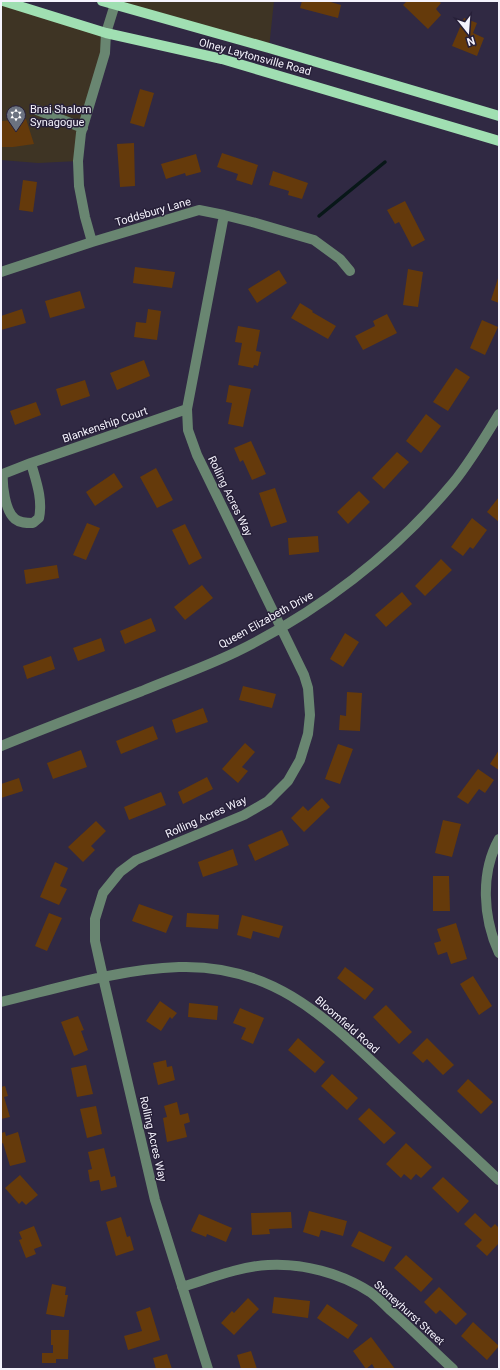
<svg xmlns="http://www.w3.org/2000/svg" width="500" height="1370" font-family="Roboto,sans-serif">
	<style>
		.education { fill: #3e3424 }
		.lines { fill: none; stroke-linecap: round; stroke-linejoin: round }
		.stream { stroke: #081718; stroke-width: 3.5 }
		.building { fill: #653a0b }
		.minor { stroke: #698671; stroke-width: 10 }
		.major { stroke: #a0dfb2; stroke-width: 10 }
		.labels { text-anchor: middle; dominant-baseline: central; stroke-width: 3; stroke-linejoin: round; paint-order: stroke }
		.street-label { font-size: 11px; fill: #f5f3fd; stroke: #272039 }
		.poi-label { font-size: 11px; fill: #f5f3fd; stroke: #272039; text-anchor: start }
	</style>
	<rect width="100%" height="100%" fill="#302943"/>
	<path class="education" d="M1 1 106 33 78 161 38 163 1 160Z
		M116 1H274L269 48Z"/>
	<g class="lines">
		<path class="stream" d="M319 216 385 162"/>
	</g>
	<path class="building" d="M302 1H327L341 5 338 18 300 8Z
		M407 1H438L441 3 436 9 441 15 428 29 403 5Z
		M464 18 477 23 473 33 484 38 477 56 452 46Z
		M140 89 154 93 144 127 130 123Z
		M26 119 34 144 13 147H1V121Z
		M134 143 135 186 120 187 117 144Z
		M222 153 258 165 252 185 236 180 238 174 217 167Z
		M196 154 201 172 186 176 185 173 166 179 161 164Z
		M273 171 308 183 302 199 288 195 289 191 269 185Z
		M23 180 37 182 33 212 19 210Z
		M405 201 425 240 412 247 399 222 395 224 387 210Z
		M135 267 175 272 172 288 133 283Z
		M408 269 423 272 418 307 403 305Z
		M279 270 287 283 257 303 248 289Z
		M499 275V303L491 300Z
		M80 291 85 308 50 318 45 301Z
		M300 303 313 311 312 312 336 326 328 339 291 318Z
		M22 309 26 323 1 330V316Z
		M148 309 161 311 157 340 134 337 136 322 146 323Z
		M387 314 397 333 363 350 355 336 375 326 373 321Z
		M482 320 498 327 485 355 470 348Z
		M238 326 260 330 256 351 261 352 258 366 254 365 253 368 238 365 242 343 235 342Z
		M144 360 150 376 117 390 110 373Z
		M456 368 470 377 448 411 433 402Z
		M85 380 90 396 61 406 56 389Z
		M229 385 251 389 243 427 228 424 232 403 226 402Z
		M36 402 41 415 15 425 10 411Z
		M426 414 441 426 421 453 406 441Z
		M251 441 266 474 252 480 243 460 240 462 234 448Z
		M397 452 409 462 384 489 372 478Z
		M156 468 173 500 157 508 140 477Z
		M114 473 123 487 95 506 86 492Z
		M275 488 287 522 271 527 259 493Z
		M359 491 370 502 348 524 337 512Z
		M499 497V522L487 512Z
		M472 518 487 530 473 549 470 547 463 556 451 547Z
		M87 523 100 528 86 560 73 555Z
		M185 524 202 558 189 565 172 530Z
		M318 536 319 552 289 555 288 538Z
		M441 559 452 570 425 596 415 586Z
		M57 565 59 578 26 584 24 570Z
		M202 585 213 598 185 620 174 607Z
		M402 592 412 604 386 627 375 615Z
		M151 618 156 631 125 644 120 631Z
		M345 633 359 642 343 667 330 659Z
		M101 638 105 651 78 661 73 648Z
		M51 656 55 669 27 679 23 666Z
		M243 686 276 694 272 708 239 700Z
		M347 692 362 693 360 731 339 730 340 715 346 716Z
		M203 708 208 722 176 733 172 720Z
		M153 726 158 739 121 754 116 741Z
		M245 743 255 752 242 767 248 771 238 783 222 769Z
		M338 744 353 749 340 784 325 779Z
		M81 750 87 767 53 779 47 763Z
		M499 750V770L490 764Z
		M478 769 494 780 485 793 479 789 468 804 457 797Z
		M207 777 213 789 183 804 178 792Z
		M19 778 23 791 1 798V784Z
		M161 792 166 805 129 820 124 807Z
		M322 798 330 807 304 832 291 818 303 806 308 811Z
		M443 820 461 824 452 857 435 853Z
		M96 821 106 831 91 846 95 850 83 862 68 847Z
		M282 830 289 845 255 861 248 845Z
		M233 849 238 865 203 877 198 862Z
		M55 862 68 868 60 886 67 889 59 905 40 897Z
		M433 876H449L450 911H433Z
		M139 904 173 916 166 933 132 921Z
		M49 913 62 918 47 951 35 946Z
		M187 913 219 915 218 929 186 927Z
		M242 915 283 926 279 938 253 931 251 939 237 935Z
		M456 923 467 959 451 964 447 952 438 955 434 943 441 941 437 929Z
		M345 967 374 989 365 1000 337 978Z
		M473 976 492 1006 479 1015 460 984Z
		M160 1001 177 1013 172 1019 170 1017 161 1031 146 1021Z
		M189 1003 218 1006 217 1020 188 1017Z
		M386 1005 412 1032 399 1044 373 1017Z
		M240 1008 264 1018 253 1044 241 1039 246 1028 233 1023Z
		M78 1016 84 1030 81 1031 88 1050 74 1056 61 1022Z
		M298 1038 325 1062 315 1073 288 1050Z
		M427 1038 454 1065 443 1075 427 1059 423 1063 412 1053Z
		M166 1060 167 1067 172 1066 175 1080 158 1085 153 1063Z
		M86 1065 93 1094 77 1097 71 1068Z
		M332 1074 358 1098 347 1110 321 1086Z
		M468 1079 493 1102 481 1114 457 1091Z
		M5 1086 8 1096 4 1097 10 1117 1 1119V1087Z
		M177 1102 180 1115 188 1113 190 1122 184 1124 187 1137 167 1142 163 1118 167 1117 164 1106Z
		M96 1106 102 1134 87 1138 80 1109Z
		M369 1108 396 1133 384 1144 358 1119Z
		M5 1132 6 1136 18 1132 26 1162 10 1166 3 1143 1 1144V1133Z
		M406 1143 432 1167 421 1178 416 1174 411 1180 404 1174 401 1178 386 1164Z
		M104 1148 111 1177 115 1176 117 1187 101 1191 99 1180 90 1182 88 1170 92 1169 88 1152Z
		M20 1175 38 1195 26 1205 22 1201 19 1204 5 1188Z
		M443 1177 469 1201 458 1213 432 1188Z
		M309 1211 347 1221 343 1236 321 1230 319 1237 303 1232Z
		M291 1212 292 1228 269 1229 270 1234 252 1235 251 1213Z
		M475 1213 491 1228 495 1224 499 1228V1243L487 1256 476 1246 482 1240 464 1224Z
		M199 1214 232 1228 226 1242 207 1234 206 1237 191 1231Z
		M121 1217 127 1237 130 1236 134 1250 116 1256 106 1222Z
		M34 1226 42 1246 34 1249 36 1254 26 1258 19 1240 22 1239 19 1232Z
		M359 1231 392 1247 384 1262 351 1246Z
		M406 1255 433 1279 421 1292 394 1268Z
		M52 1284 66 1287 65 1295H68L64 1317 46 1314Z
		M439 1287 467 1314 456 1325 440 1310 436 1314 424 1302Z
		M274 1297 310 1301 308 1318 272 1313Z
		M248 1298 259 1309 234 1335 221 1323 232 1311 234 1313Z
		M327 1304 358 1325 348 1339 317 1318Z
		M150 1307 160 1340 128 1350 124 1336 142 1331 136 1312Z
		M473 1322 499 1346 487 1360 461 1336Z
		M51 1330H69L68 1359H56V1363H42V1353H53V1345H51Z
		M371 1337 395 1369H375L372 1364 366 1369 353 1351Z
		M251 1351 257 1369H241L237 1355Z
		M167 1354 172 1369H156L153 1358Z"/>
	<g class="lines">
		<path class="minor" d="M37 110 83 128
			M92 242 85 217 79 186 78 161 81 133 105 53 106 33 116 1
			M1 272 92 242 199 210 224 215 252 222 314 240 340 259 350 271
			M31 463C36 481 43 499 39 518L33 523C26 523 20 523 15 519 5 511 2 485 3 474L31 463 187 409
			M1 746C48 727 95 709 142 691 173 678 205 667 236 652 318 612 394 554 453 483 470 462 485 437 499 414
			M499 839C480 873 483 918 499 953
			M1 1002C59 988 119 969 179 967 275 964 328 1020 393 1081 428 1114 464 1147 499 1180
			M182 1287C208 1279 241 1266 268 1265 302 1263 341 1273 370 1292 377 1297 384 1304 390 1310 412 1329 432 1350 453 1369
			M208 1369 155 1200 103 977 95 941V919L103 893 120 872 136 860 244 815 268 801 288 781 300 760 308 734 310 715 308 688 304 675 197 455 188 430 187 409 224 215"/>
		<path class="major" d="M3 1 106 33 222 59 499 141
			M102 1 269 48 499 116"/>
	</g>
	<defs>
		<g id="synagogue-pin" transform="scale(1)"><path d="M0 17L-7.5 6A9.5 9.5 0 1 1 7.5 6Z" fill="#6b7280" stroke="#272039"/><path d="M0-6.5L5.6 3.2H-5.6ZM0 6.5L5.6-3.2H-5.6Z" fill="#fff"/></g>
	</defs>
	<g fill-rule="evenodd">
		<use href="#synagogue-pin" x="16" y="115"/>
	</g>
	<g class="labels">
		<g class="street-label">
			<text transform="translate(255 57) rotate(15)">Olney Laytonsville Road</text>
			<text transform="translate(153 212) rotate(-16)">Toddsbury Lane</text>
			<text transform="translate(105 425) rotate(-19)">Blankenship Court</text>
			<text transform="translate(230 496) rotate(64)">Rolling Acres Way</text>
			<text transform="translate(266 620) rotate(-29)">Queen Elizabeth Drive</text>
			<text transform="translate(206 817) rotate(-24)">Rolling Acres Way</text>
			<text transform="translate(347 1025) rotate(41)">Bloomfield Road</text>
			<text transform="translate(153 1139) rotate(77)">Rolling Acres Way</text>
			<text transform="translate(409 1313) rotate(42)">Stoneyhurst Street</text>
		</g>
		<g class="poi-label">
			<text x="30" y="109">Bnai Shalom<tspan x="30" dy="13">Synagogue</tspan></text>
		</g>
	</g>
	<rect width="500" height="1370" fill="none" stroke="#f5f3fd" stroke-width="4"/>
	<g transform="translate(468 32) rotate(163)" stroke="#272039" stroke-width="3" paint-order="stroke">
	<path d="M0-3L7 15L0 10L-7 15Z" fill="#f5f3fd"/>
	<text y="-6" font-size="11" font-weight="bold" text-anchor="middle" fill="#f5f3fd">N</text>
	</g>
</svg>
